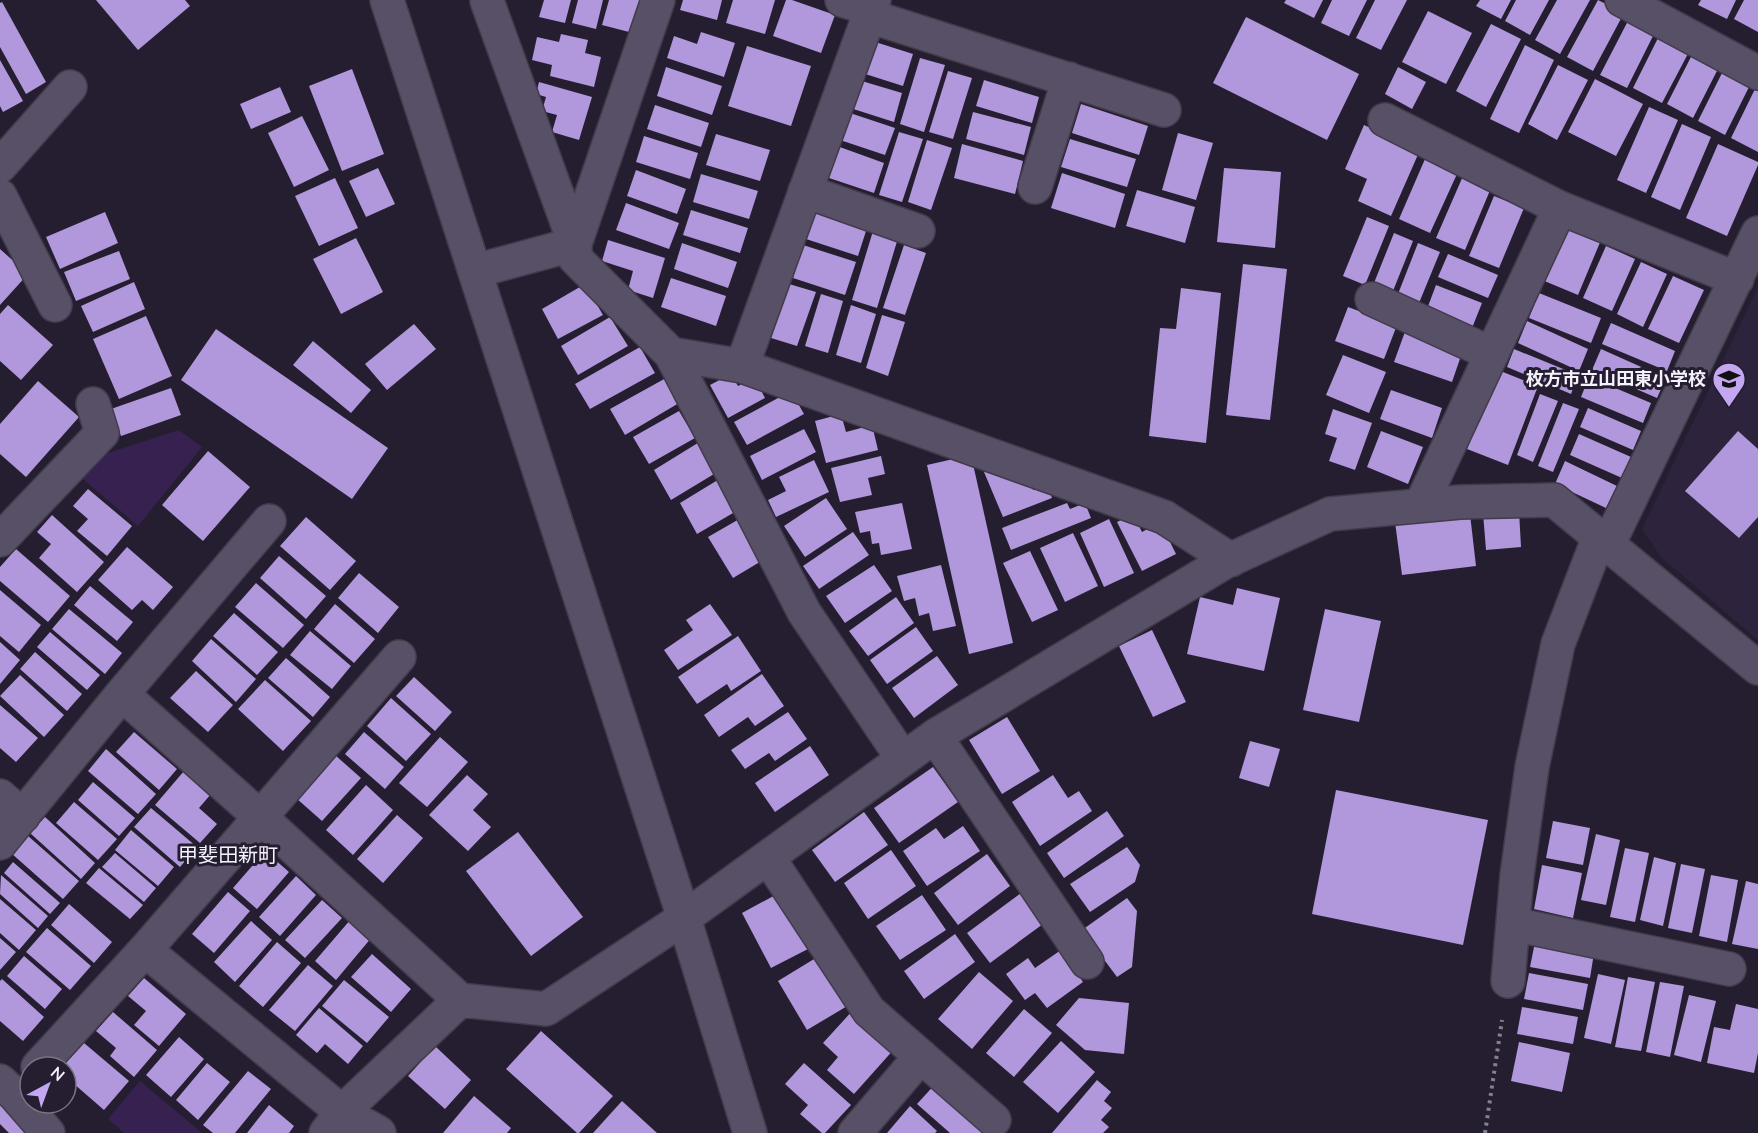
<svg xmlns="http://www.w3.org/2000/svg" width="1758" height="1133" font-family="'Nunito Sans','Noto Sans JP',sans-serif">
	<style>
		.built { fill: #2d233d }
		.green { fill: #362150 }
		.building { fill: #b197db }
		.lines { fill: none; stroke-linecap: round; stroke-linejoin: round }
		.minor-casing { stroke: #423b4b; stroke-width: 36 }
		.path { stroke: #85808f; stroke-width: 4; stroke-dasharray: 3 4.5; stroke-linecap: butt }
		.minor { stroke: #585067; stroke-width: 33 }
		.labels { text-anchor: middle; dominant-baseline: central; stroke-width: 6; stroke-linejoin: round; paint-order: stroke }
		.poi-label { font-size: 18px; font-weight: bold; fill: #f6f2fd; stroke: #251e31; text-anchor: end }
		.neighbourhood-label { font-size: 20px; fill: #f6f2fd; stroke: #251e31 }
	</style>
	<rect width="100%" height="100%" fill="#251e31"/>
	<path class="built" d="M1758 287V640L1661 557 1642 529Z"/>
	<path class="green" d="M179 430 202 447 138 526 83 479 105 454Z
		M140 1081 202 1133H124L108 1119Z"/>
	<path class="building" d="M96 0H185L190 6 138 50Z
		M544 0H571L565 23 539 17Z
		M578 0H603L596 29 572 23Z
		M609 0H642L633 33 602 25Z
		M683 0H722L717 20 680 10Z
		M733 0H775L765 34 726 23Z
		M786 0H792L835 15 821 53 773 36Z
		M1286 0H1323L1314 18 1284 3Z
		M1332 0H1367L1349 36 1321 23Z
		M1375 0H1407L1381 50 1356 38Z
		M1480 0H1511L1501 19 1476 6Z
		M1516 0H1549L1530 35 1505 21Z
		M1557 0H1590L1560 54 1535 40Z
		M1598 0 1624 13 1593 71 1567 57Z
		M1701 0H1736L1727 19 1698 5Z
		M1744 0H1758V32L1734 19Z
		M2 2 46 82 26 94 0 47V3Z
		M1428 11 1472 33 1446 84 1402 62Z
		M1246 17 1359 74 1327 140 1213 83Z
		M1630 17 1656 30 1627 88 1600 75Z
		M1491 24 1521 39 1486 107 1456 91Z
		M701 32 735 43 724 77 667 58 674 36 697 44Z
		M1661 32 1691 48 1662 103 1633 88Z
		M561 34 588 40 585 53 601 57 594 87 550 76 552 65 532 60 537 37 559 42Z
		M869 40 913 54 903 86 859 72Z
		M1525 45 1554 60 1519 133 1490 119Z
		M747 46 811 66 791 126 728 106Z
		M1694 51 1720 65 1693 118 1667 104Z
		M920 58 945 65 924 132 900 124Z
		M0 60 23 101 3 112 0 106Z
		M1558 65 1588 80 1557 140 1528 124Z
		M666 67 722 86 712 115 657 96Z
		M1398 67 1426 82 1412 109 1385 94Z
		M1725 67 1752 81 1725 135 1698 121Z
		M352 69 384 154 342 171 309 86Z
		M948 71 972 78 953 139 929 132Z
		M855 79 902 93 894 122 847 107Z
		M1595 79 1643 104 1616 156 1568 132Z
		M984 80 1039 97 1032 123 976 106Z
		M539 82 592 97 579 140 552 132 557 115 542 111 546 97 536 94Z
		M280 87 291 112 251 129 240 104Z
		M1755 89 1758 90V152L1731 138Z
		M1081 104 1148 126 1139 155 1072 133Z
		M655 105 709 123 701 147 647 129Z
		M1649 107 1678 120 1646 193 1617 180Z
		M847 112 895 128 885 155 837 139Z
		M973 112 1031 127 1024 155 966 139Z
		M302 116 329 170 294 187 268 133Z
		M1682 124 1711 137 1680 210 1651 197Z
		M1364 125 1420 150 1391 216 1358 201 1367 179 1345 169Z
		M899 132 923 139 902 202 879 195Z
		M1178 133 1213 143 1196 200 1162 190Z
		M716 134 770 150 760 181 706 165Z
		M644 136 698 153 690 179 636 162Z
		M1070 139 1136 159 1127 187 1061 167Z
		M927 140 952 148 931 210 908 202Z
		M962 144 1023 161 1015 194 954 178Z
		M1718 144 1758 162V165L1727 236 1686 218Z
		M837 146 884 163 874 193 826 177Z
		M1425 159 1457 174 1430 233 1399 219Z
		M378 168 395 204 366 217 349 181Z
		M1224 168 1281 172 1275 248 1217 242Z
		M636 170 686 189 677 214 627 196Z
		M1062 173 1125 194 1115 228 1051 208Z
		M701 174 758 191 749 219 693 202Z
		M1463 176 1491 188 1465 250 1436 238Z
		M335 178 358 228 319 246 295 196Z
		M1137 190 1195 207 1185 243 1126 226Z
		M1494 196 1524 208 1499 268 1469 256Z
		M626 203 679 223 669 249 616 230Z
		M691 210 748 228 740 253 683 235Z
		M816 210 867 228 858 256 806 239Z
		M105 212 118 243 60 269 46 237Z
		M1367 217 1389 226 1365 285 1343 276Z
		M1564 225 1601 240 1578 295 1542 280Z
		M873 231 898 238 877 308 852 300Z
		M1394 233 1413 241 1393 291 1374 283Z
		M356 238 383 292 341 314 313 259Z
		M608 240 665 258 653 298 628 290 633 271 602 261Z
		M682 243 737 262 728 288 674 269Z
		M1418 243 1440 252 1419 303 1398 294Z
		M803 245 856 262 845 295 793 278Z
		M904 245 926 253 905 315 883 308Z
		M1606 246 1635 259 1612 311 1583 298Z
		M0 249 28 274 0 305Z
		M119 251 130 279 76 301 64 272Z
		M1448 254 1498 275 1488 298 1438 277Z
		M1641 262 1667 274 1643 327 1617 314Z
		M1243 264 1287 269 1270 420 1226 415Z
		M1673 276 1704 290 1679 343 1648 329Z
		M671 278 726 296 716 326 661 307Z
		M134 282 145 309 93 332 81 306Z
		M585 284 603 315 558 339 542 309Z
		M789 284 816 292 797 346 771 338Z
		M1436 285 1482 303 1472 328 1427 309Z
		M1181 288 1221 293 1206 443 1149 436 1160 328 1176 329Z
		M1539 293 1601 318 1591 343 1529 318Z
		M821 294 843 301 828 353 805 346Z
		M8 305 53 345 21 380 0 361V314Z
		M851 305 876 314 861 363 836 355Z
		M1348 307 1397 325 1384 359 1335 341Z
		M882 315 905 322 888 376 866 368Z
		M146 316 172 376 119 399 93 339Z
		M610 317 628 346 578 375 561 346Z
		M1527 321 1588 349 1579 371 1518 343Z
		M1611 323 1675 351 1667 371 1602 344Z
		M414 324 436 349 387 390 365 364Z
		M216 329 388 448 352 499 181 380Z
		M1406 329 1463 350 1452 382 1394 362Z
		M313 341 371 390 351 413 293 365Z
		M640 347 655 373 590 409 575 384Z
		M1514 349 1578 375 1571 394 1507 367Z
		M1601 349 1666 378 1657 398 1592 370Z
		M1343 355 1386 372 1369 413 1326 395Z
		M1498 370 1538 386 1508 465 1467 449Z
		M731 374 738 386 754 377 765 398 728 418 710 385Z
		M1589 377 1651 403 1643 423 1581 397Z
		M666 378 679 403 625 435 610 409Z
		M38 381 79 417 26 477 0 454V424Z
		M171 388 181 415 121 436 111 409Z
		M1391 390 1442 408 1432 438 1380 419Z
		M791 391 804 414 747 445 734 422Z
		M1540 394 1558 401 1533 462 1517 455Z
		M1563 403 1579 409 1553 472 1538 466Z
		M1588 408 1641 431 1633 450 1580 427Z
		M1333 409 1372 423 1355 470 1329 461 1337 438 1325 434Z
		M679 411 695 438 649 464 633 437Z
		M841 414 846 432 872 425 878 450 826 463 815 421Z
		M804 429 816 452 762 480 750 456Z
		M1381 431 1423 447 1408 484 1367 467Z
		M1738 431 1758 449V517L1739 538 1685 491Z
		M1579 434 1631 457 1622 478 1570 455Z
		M701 441 719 471 671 500 654 470Z
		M208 451 250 487 203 541 162 505Z
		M971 455 1013 643 969 654 927 465Z
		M881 456 885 474 868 478 872 495 840 502 831 468Z
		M814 460 829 492 776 517 768 500 786 491 779 477Z
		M1565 461 1617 486 1606 508 1555 484Z
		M1004 463 1011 480 1027 473 1033 490 1047 484 1052 498 1003 517 984 472Z
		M721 478 740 509 697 534 680 503Z
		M88 489 132 526 107 556 77 531 88 519 73 506Z
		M826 498 847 529 805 557 784 526Z
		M902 503 912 549 881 555 879 543 872 544 870 531 860 533 855 512Z
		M1067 503 1070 509 1085 503 1091 518 1011 550 1002 528Z
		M1519 511 1521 547 1486 550 1483 513Z
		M1133 514 1142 532 1160 522 1176 554 1142 571 1117 522Z
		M1470 514 1476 566 1402 575 1395 522Z
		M52 515 104 562 77 592 39 558 51 544 37 532Z
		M306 517 356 561 330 590 280 546Z
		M741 518 765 559 733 578 708 537Z
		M1109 519 1134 573 1104 587 1080 533Z
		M853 532 869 555 819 589 803 566Z
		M1073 533 1098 586 1065 602 1040 548Z
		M127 547 173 587 153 610 142 600 132 610 98 580Z
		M16 549 70 596 48 622 0 581V567Z
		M1030 551 1058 610 1032 622 1003 563Z
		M279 556 326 596 306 619 260 578Z
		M874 565 892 591 845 623 826 596Z
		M941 565 956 626 933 631 929 613 919 616 915 598 904 601 897 576Z
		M359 573 399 607 378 633 338 598Z
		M256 583 304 625 283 648 235 607Z
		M90 586 133 622 117 641 74 605Z
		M1237 588 1280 598 1264 671 1187 654 1200 597 1233 605Z
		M0 590 41 625 19 652 0 636Z
		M896 597 914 623 868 656 849 631Z
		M335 604 375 639 354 663 314 629Z
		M710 604 732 635 678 670 664 650 693 630 686 620Z
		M69 609 122 653 105 674 52 629Z
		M1325 609 1381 621 1359 722 1303 710Z
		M234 613 278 652 257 675 213 636Z
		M916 627 933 651 887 684 870 660Z
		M1152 630 1186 702 1153 717 1119 646Z
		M310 631 351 666 332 689 290 655Z
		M50 632 100 675 87 690 37 647Z
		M738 636 761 671 731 691 727 684 697 704 678 677Z
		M211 639 256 679 236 702 192 661Z
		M0 642 20 660 0 684Z
		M35 652 82 694 67 711 20 669Z
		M937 656 958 685 914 718 892 688Z
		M286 658 330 697 313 717 268 678Z
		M196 671 233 705 208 732 170 698Z
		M762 674 784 706 755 726 748 717 719 737 704 715Z
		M20 675 64 715 44 737 0 696Z
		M414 677 452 712 435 731 396 696Z
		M265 680 311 721 283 751 238 709Z
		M391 698 431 734 406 761 367 726Z
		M0 705 38 738 16 762 0 748Z
		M788 712 807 739 775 761 769 753 745 769 731 750Z
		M1007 717 1040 771 1002 794 969 740Z
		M134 732 177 769 159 790 116 752Z
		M364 732 404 767 385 789 345 754Z
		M440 737 468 762 427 807 399 783Z
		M1250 741 1280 749 1269 787 1239 778Z
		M810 746 829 775 775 812 755 783Z
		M106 749 156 794 138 814 88 771Z
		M335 755 361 778 322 821 296 798Z
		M933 767 958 802 899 843 874 808Z
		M184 771 211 794 199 808 217 824 200 843 155 805Z
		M467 775 488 794 473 810 491 827 468 851 429 815Z
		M1053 775 1068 798 1079 791 1092 811 1040 846 1012 802Z
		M93 782 135 818 119 836 78 800Z
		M366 785 393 810 353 855 326 830Z
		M1336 790 1488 820 1463 945 1312 914Z
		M74 802 117 839 98 860 56 823Z
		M151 808 197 847 180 867 134 827Z
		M1107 811 1124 836 1064 878 1047 853Z
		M864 812 888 845 835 882 812 850Z
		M397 815 423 838 383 883 357 859Z
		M45 817 95 863 81 879 30 833Z
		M1553 821 1590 828 1583 865 1546 858Z
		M963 826 980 851 927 886 903 851 936 828 944 839Z
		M131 830 174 867 158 886 115 850Z
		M518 832 583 917 531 956 466 871Z
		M1596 834 1620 840 1606 905 1581 900Z
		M27 835 79 881 63 899 11 853Z
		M1127 847 1140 865 1135 882 1090 912 1070 884Z
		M1625 848 1649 853 1635 922 1610 917Z
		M891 850 916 886 868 919 844 883Z
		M265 851 289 872 257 909 233 888Z
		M115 853 156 888 144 902 102 867Z
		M987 854 1010 886 958 925 934 893Z
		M1654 857 1676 863 1663 926 1640 920Z
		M13 862 60 903 50 914 4 873Z
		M1681 864 1705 869 1692 933 1668 928Z
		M1542 865 1582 873 1573 918 1534 909Z
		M99 868 143 905 130 919 86 883Z
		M1 875 48 916 38 928 0 894Z
		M1711 875 1738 880 1727 942 1699 936Z
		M296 876 316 895 280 936 259 917Z
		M1746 881 1758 884V949L1732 944Z
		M228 892 250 911 214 953 192 934Z
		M779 893 808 949 771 968 742 913Z
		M1021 893 1043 924 990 963 967 933Z
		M922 895 946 930 900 960 876 926Z
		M1127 898 1137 911 1132 967 1117 977 1082 930Z
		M0 899 36 930 19 950 0 933Z
		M322 900 342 918 305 958 285 940Z
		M69 904 112 942 94 963 51 925Z
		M351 919 372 937 336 980 315 961Z
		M251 921 272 940 235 982 214 962Z
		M47 928 91 966 70 990 26 952Z
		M955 934 975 962 924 999 904 971Z
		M0 938 16 952 0 970Z
		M277 942 301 963 263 1007 239 986Z
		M1535 942 1594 953 1590 978 1530 967Z
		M1061 950 1083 982 1047 1008 1035 993 1025 1000 1006 974 1028 958 1035 968Z
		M372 954 411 989 391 1012 351 977Z
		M24 956 62 989 45 1009 7 976Z
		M819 956 849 1005 807 1030 778 981Z
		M308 965 333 986 295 1031 269 1010Z
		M979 972 1013 1001 972 1049 938 1019Z
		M1529 973 1588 984 1583 1010 1524 999Z
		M1598 974 1625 980 1611 1044 1584 1038Z
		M1628 977 1655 982 1641 1051 1615 1047Z
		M144 978 186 1014 159 1046 134 1025 146 1011 128 996Z
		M2 979 44 1017 23 1041 0 1021V981Z
		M344 980 389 1017 367 1043 322 1006Z
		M1660 982 1684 986 1670 1057 1646 1052Z
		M1689 995 1716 1001 1701 1062 1674 1055Z
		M1079 998 1129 1003 1124 1054 1085 1050 1056 1025Z
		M1736 1004 1758 1009V1053L1754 1073 1707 1063 1714 1027 1730 1030Z
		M1522 1007 1578 1017 1573 1044 1517 1034Z
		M319 1008 363 1046 348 1064 325 1044 317 1053 296 1035Z
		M854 1009 896 1047 854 1094 827 1070 838 1057 823 1043Z
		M1024 1009 1052 1033 1014 1077 986 1053Z
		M113 1012 157 1050 134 1077 110 1056 116 1048 96 1031Z
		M541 1031 613 1096 579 1133H577L506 1069Z
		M179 1037 204 1059 171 1097 146 1075Z
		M1061 1041 1095 1072 1058 1113 1023 1082Z
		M1519 1042 1570 1053 1562 1092 1511 1081Z
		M84 1043 129 1081 104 1110 66 1077V1067H62Z
		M435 1046 471 1080 445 1109 408 1076Z
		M207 1063 230 1082 198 1120 176 1100Z
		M804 1063 851 1105 825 1133H822L800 1114 808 1105 785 1084Z
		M248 1071 271 1089 235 1133H213L203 1125Z
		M1097 1080 1111 1092 1104 1101 1112 1108 1101 1120 1109 1127 1103 1133H1052Z
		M938 1081 997 1133H950L917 1104Z
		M474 1096 511 1128 507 1133H443Z
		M0 1099 37 1133H9L0 1124Z
		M622 1101 657 1133H593Z
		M269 1105 294 1126 289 1133H247Z
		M910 1106 937 1131 935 1133H887Z"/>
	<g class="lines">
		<g class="minor-casing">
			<path id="minor" d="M387 0 684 918 750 1133
				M842 0 871 9
				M1622 0 1758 73
				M487 1 575 244V258L671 354 804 612 903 759
				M869 16 1164 110
				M1385 120 1560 208 1737 279
				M0 166 70 87
				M1035 187 1069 79
				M805 191 918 231
				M0 196 55 305
				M475 271 575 244 658 0
				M1372 299 1492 354
				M671 354 742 366 869 16 874 0
				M742 366 1164 517 1231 560
				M1421 505 1560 208
				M0 540 102 433 93 404
				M1608 545 1758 233
				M122 694 260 817 460 1000 546 1009 684 918 935 736 1223 563 1330 514 1460 502 1554 500 1758 668
				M935 736 1087 962
				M0 796 23 816
				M0 843 122 694 269 521
				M768 857 869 1011 994 1120
				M1513 924 1729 969
				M145 950 342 1112 379 1133
				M1508 981 1517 875 1532 767 1558 644 1599 537
				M38 1067 145 950 399 657
				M0 1081 14 1094 48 1133
				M326 1133 342 1112 460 1000
				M855 1133 921 1056"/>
		</g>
		<path class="path" d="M1485 1133 1502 1020"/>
		<use href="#minor" class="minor"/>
	</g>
	<defs>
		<g id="school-pin" transform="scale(1.725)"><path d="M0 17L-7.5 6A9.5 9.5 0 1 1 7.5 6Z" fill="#c4a7f1" stroke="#251e31"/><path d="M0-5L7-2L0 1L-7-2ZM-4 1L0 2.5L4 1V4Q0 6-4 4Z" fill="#111"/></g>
	</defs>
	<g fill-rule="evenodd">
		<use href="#school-pin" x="1729" y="379"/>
	</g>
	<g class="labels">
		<g class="poi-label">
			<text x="1706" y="379">枚方市立山田東小学校</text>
		</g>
		<g class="neighbourhood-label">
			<text x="228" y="855">甲斐田新町</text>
		</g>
	</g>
	<g transform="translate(48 1085) rotate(41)"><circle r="28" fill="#251e31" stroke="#797383" stroke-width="1.5"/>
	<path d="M0-4.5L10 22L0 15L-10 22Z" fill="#c4a7f1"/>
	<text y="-9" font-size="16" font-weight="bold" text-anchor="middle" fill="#f6f2fd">N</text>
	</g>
</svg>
